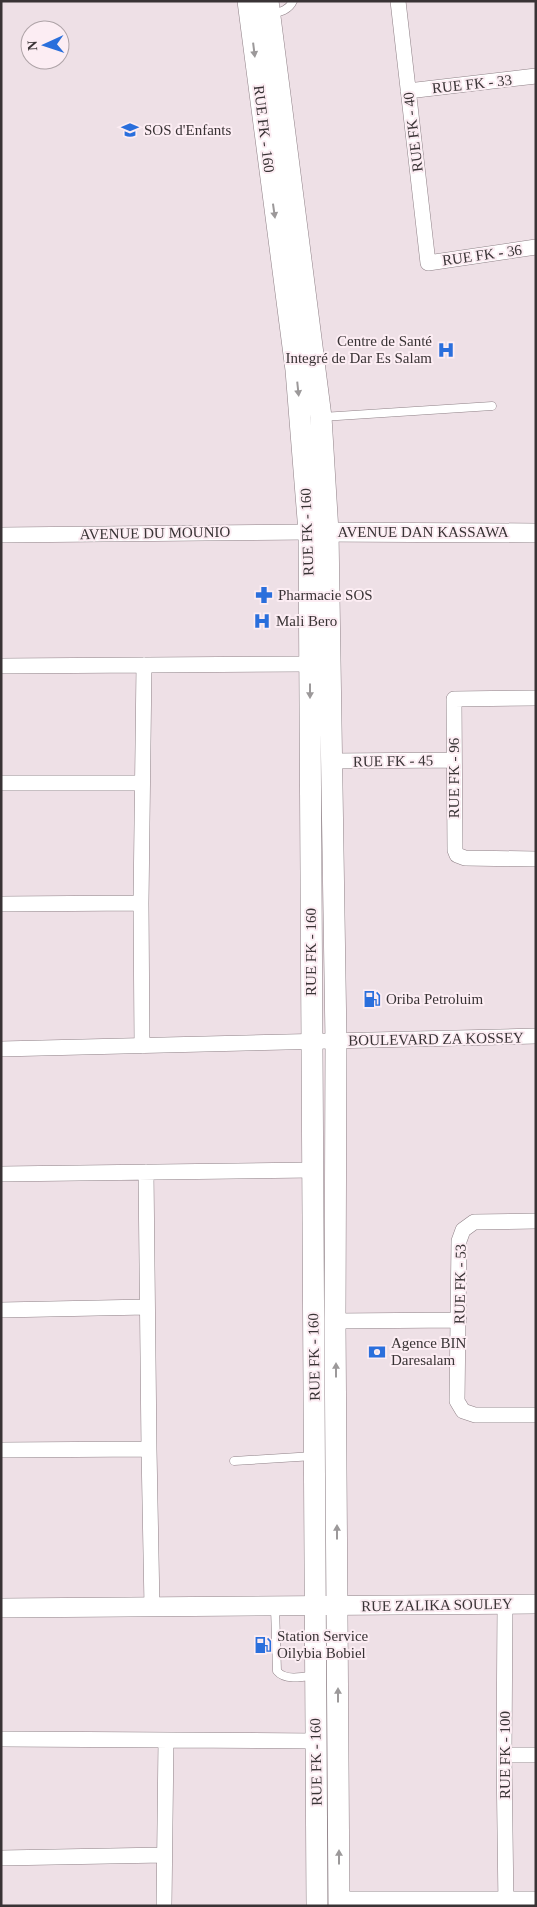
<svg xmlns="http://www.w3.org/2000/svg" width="537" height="1907" font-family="Georgia,serif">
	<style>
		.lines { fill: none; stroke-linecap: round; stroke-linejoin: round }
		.service-casing { stroke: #8f8187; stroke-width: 9 }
		.minor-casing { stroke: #8f8187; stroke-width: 16 }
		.tertiary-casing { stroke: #8f8187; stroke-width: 20 }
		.secondary-casing { stroke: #8f8187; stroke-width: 22 }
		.service { stroke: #fff; stroke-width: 8 }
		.minor { stroke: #fff; stroke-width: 15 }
		.tertiary { stroke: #fff; stroke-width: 19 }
		.secondary { stroke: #fff; stroke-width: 21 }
		.oneway { fill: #9c999a }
		.labels { text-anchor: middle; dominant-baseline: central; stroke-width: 4; stroke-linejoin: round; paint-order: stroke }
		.street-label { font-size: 15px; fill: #393335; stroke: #fcedf3 }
		.poi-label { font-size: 15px; fill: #393335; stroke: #fcedf3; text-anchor: start }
	</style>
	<rect width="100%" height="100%" fill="#eee0e6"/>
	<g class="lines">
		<g class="service-casing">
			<path id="service" d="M272 14C280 12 289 10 293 1
				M322 417 492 406
				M234 1461 314 1456
				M275 1607 277 1671C285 1681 303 1677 315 1675"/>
		</g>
		<g class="minor-casing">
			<path id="minor" d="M398 1 428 263 536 247
				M408 91 536 76
				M1 535 309 532
				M1 666 310 664
				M536 698 454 699 455 850 457 855 465 858 536 859
				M332 761 454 760
				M1 783H142
				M1 904 141 903
				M142 1046 141 903 144 665
				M1 1049 536 1036
				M146 1172 149 1449 152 1607
				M1 1174 312 1170
				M536 1221 474 1222 463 1230 459 1241 457 1401 463 1411 475 1415H536
				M1 1310 147 1307
				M335 1321 459 1320
				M1 1450 149 1449
				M505 1605 504 1755 506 1906
				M1 1739 316 1741
				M504 1755H536
				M1 1858 164 1855
				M339 1899H536
				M164 1906 166 1740"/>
		</g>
		<g class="tertiary-casing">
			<path id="tertiary" d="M315 532 536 533
				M1 1608 536 1604"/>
		</g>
		<g class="secondary-casing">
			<path id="secondary" d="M248 1 296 370 309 532 317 1906
				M268 1 321 417 328 532 336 1041 335 1321 339 1906"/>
		</g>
		<use href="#service" class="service"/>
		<use href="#minor" class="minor"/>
		<use href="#tertiary" class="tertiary"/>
		<use href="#secondary" class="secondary"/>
	</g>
	<defs><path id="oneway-solid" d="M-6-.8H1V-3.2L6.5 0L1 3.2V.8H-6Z" transform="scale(1.25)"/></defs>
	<g class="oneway">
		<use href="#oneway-solid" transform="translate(254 50) rotate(83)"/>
		<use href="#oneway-solid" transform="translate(274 211) rotate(82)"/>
		<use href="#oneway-solid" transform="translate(298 389) rotate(84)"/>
		<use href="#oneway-solid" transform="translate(310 691) rotate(90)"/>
		<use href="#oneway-solid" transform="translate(336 1370) rotate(-90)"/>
		<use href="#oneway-solid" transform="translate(337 1532) rotate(-90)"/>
		<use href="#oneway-solid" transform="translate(338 1695) rotate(-90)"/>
		<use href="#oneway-solid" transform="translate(339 1857) rotate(-90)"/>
	</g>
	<defs>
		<g id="school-bare" transform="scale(1.35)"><path d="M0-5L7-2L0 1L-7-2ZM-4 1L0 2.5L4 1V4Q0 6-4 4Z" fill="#2a6fdc" stroke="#fcedf3" stroke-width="2.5" paint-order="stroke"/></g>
		<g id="hospital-bare" transform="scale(1.35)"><path d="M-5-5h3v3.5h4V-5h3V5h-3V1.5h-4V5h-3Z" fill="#2a6fdc" stroke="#fcedf3" stroke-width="2.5" paint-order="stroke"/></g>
		<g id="pharmacy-bare" transform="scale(1.35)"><path d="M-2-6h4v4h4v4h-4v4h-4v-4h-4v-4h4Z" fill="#2a6fdc" stroke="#fcedf3" stroke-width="2.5" paint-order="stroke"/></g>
		<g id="fuel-bare" transform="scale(1.35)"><path d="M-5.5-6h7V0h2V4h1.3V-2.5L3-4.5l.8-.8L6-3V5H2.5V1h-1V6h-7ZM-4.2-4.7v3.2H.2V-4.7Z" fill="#2a6fdc" stroke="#fcedf3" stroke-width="2.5" paint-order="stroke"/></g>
		<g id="bank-bare" transform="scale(1.35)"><path d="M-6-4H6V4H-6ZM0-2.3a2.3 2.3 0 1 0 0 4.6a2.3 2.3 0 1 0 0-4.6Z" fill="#2a6fdc" stroke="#fcedf3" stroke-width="2.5" paint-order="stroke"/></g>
	</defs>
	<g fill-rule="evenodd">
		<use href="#school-bare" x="130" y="130"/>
		<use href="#hospital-bare" x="446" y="350"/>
		<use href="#pharmacy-bare" x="264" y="595"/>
		<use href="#hospital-bare" x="262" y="621"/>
		<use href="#fuel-bare" x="372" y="999"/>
		<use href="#bank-bare" x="377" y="1352"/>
		<use href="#fuel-bare" x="263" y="1645"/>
	</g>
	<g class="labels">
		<g class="street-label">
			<text transform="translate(472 84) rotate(-6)">RUE FK - 33</text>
			<text transform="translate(264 129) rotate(83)">RUE FK - 160</text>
			<text transform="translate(413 132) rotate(-97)">RUE FK - 40</text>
			<text transform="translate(482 255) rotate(-8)">RUE FK - 36</text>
			<text transform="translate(307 532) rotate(-92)">RUE FK - 160</text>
			<text x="423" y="532">AVENUE DAN KASSAWA</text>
			<text transform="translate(155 533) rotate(-1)">AVENUE DU MOUNIO</text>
			<text transform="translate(393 761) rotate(-1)">RUE FK - 45</text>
			<text transform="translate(454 778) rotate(-90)">RUE FK - 96</text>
			<text transform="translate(311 952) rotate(-90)">RUE FK - 160</text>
			<text transform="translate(436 1039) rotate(-1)">BOULEVARD ZA KOSSEY</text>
			<text transform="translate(460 1284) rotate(-89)">RUE FK - 53</text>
			<text transform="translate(314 1357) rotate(-91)">RUE FK - 160</text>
			<text transform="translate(437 1605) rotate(-1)">RUE ZALIKA SOULEY</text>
			<text transform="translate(505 1755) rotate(-90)">RUE FK - 100</text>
			<text transform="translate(316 1762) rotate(-91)">RUE FK - 160</text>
		</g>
		<g class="poi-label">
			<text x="144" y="130">SOS d'Enfants</text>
			<text x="432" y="341" text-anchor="end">Centre de Santé<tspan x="432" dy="17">Integré de Dar Es Salam</tspan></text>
			<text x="278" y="595">Pharmacie SOS</text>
			<text x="276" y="621">Mali Bero</text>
			<text x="386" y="999">Oriba Petroluim</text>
			<text x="391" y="1343">Agence BIN<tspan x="391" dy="17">Daresalam</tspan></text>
			<text x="277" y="1636">Station Service<tspan x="277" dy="17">Oilybia Bobiel</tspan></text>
		</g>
	</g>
	<rect width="537" height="1907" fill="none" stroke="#393335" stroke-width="5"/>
	<g transform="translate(45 45) rotate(267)"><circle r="24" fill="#fcedf3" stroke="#aea3a7"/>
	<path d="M0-4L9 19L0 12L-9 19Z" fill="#2a6fdc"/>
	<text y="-8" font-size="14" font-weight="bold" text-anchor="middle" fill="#393335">N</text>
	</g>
</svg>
